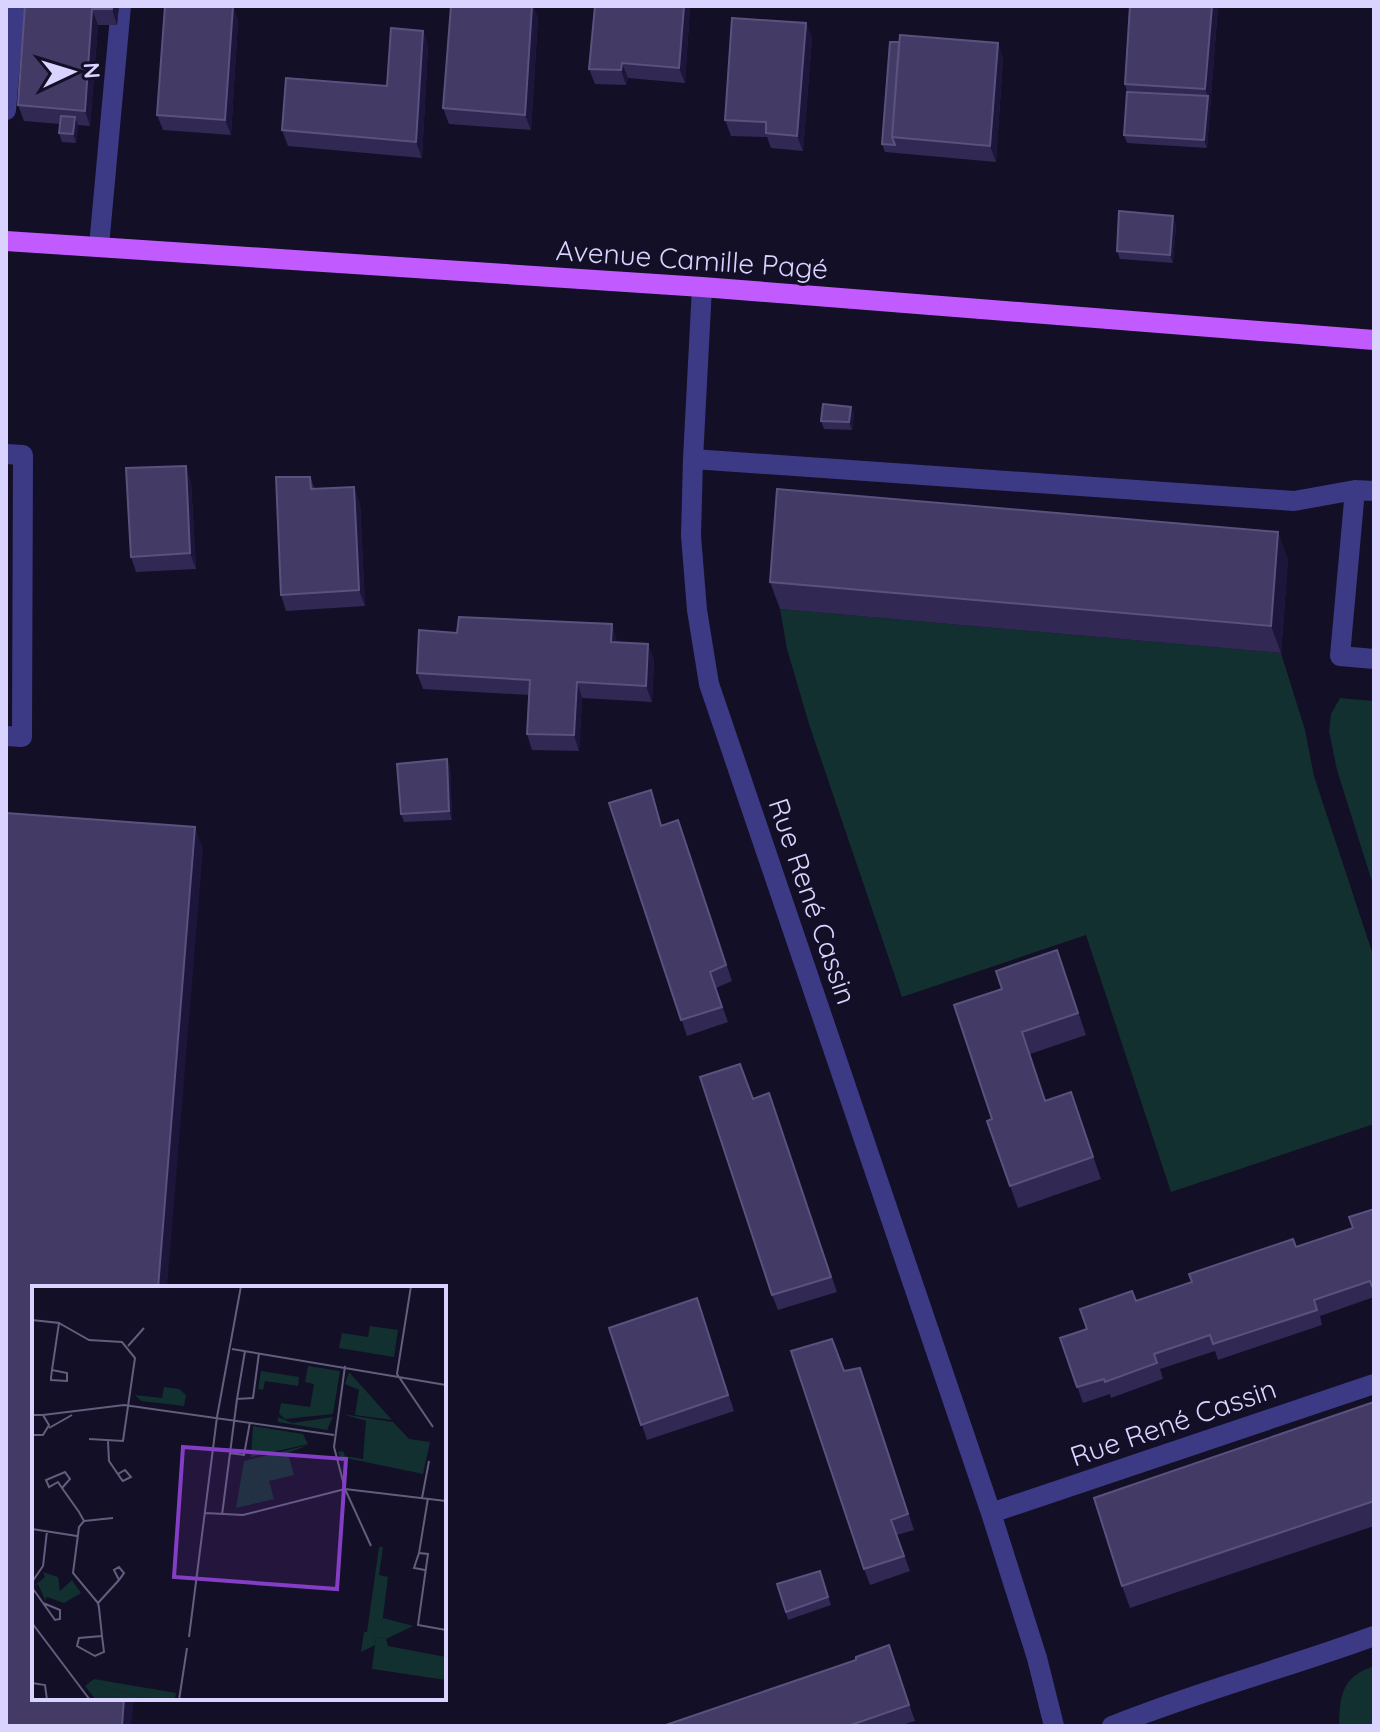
<svg xmlns="http://www.w3.org/2000/svg" width="1380" height="1732" font-family="Quicksand,sans-serif">
	<style>
		.green { fill: #12302f }
		.lines { fill: none; stroke-linecap: round; stroke-linejoin: round }
		.minor { stroke: #3d3a85; stroke-width: 20 }
		.major { stroke: #c25bff; stroke-width: 20 }
		.wall { fill: #312854 }
		.shaded-wall { fill: #1d163a }
		.building { fill: #433a66; stroke: #5a527e; stroke-width: 2 }
		.labels { text-anchor: middle; dominant-baseline: central; stroke-width: 6; stroke-linejoin: round; paint-order: stroke }
		.street-label { font-size: 28px; fill: #d9d4ff; stroke: #130f26 }
		.inset-road { fill: none; stroke: #625e7d; stroke-width: 2 }
		.view { fill: #843dc5; fill-opacity: 0.15; stroke: #843dc5; stroke-width: 4 }
		.inset-edge { fill: none; stroke: #d9d4ff; stroke-width: 4 }
	</style>
	<rect width="100%" height="100%" fill="#130f26"/>
	<path class="green" d="M780 609 1281 653 1305 730 1314 776 1374 958V1124L1171 1192 1086 935 902 997 809 724 787 649Z
		M1340 698 1374 701V888L1337 770 1329 731 1331 714Z
		M1374 1666V1726H1339C1340 1696 1341 1677 1374 1666Z"/>
	<g class="lines">
		<path class="minor" d="M6 110 15 6
			M99 246 121 6
			M702 287 693 459 691 536 697 610 709 684 991 1513 1037 1658 1054 1726
			M6 454 23 455 22 737 6 736
			M693 459 1294 501 1355 490 1374 491
			M1355 490 1340 656 1374 659
			M991 1513 1374 1384
			M1112 1726C1198 1691 1287 1668 1374 1636"/>
		<path class="major" d="M6 241 702 287 1374 340"/>
	</g>
	<path class="wall" d="M25 6H119L117 25H98L90 126 78 125 76 143 62 142 59 133 60 124 24 121 18 105Z
		M233 6 238 21 231 135 163 130 157 115Z
		M451 6H533L538 18 531 130 449 124 443 108Z
		M690 6 685 83 628 78 626 85 595 84 589 69Z
		M1218 6 1207 148 1127 143 1124 135 1127 92 1125 84Z
		M806 23 812 38 803 151 771 148 767 137 731 136 725 120Z
		M423 31 428 46 422 158 288 146 282 130 387 86Z
		M1003 58 996 162 885 152 882 144Z
		M1176 224 1173 263 1120 259 1117 251Z
		M851 407 854 415 852 430 824 429 821 421Z
		M310 477 315 489 360 503 365 606 286 611 281 595Z
		M191 482 196 569 136 572 131 557Z
		M1288 559 1281 653 780 609 770 582Z
		M457 633 617 640V642L654 659 652 702 582 698 579 751 532 750 527 734 529 695 423 689 417 673Z
		M447 759 450 767 452 820 404 822 401 814Z
		M651 790 662 826 684 836 732 981 716 988 728 1022 687 1036 609 803Z
		M1057 950 1086 1035 1030 1054 1046 1101 1071 1092 1101 1179 1018 1208 987 1121 992 1119 1002 989Z
		M769 1093 837 1292 778 1310 772 1295 753 1099Z
		M1374 1209V1297L1320 1316 1322 1325 1218 1360 1215 1351 1160 1369 1163 1379 1111 1398 1110 1394 1083 1403 1060 1338 1087 1329 1136 1301 1353 1228Z
		M697 1298 734 1411 647 1440 609 1328Z
		M844 1371 866 1384 914 1530 897 1535 910 1571 870 1585 864 1569Z
		M1374 1402V1526L1130 1608 1122 1586Z
		M820 1571 831 1605 788 1620 777 1584Z
		M889 1645 915 1721 899 1726H663L856 1660Z"/>
	<path class="shaded-wall" d="M112 6H119L117 25 112 9Z
		M233 6 238 21 231 135 225 120Z
		M532 6H533L538 18 531 130 525 115Z
		M684 6H690L685 83 679 68Z
		M1212 6H1218L1207 148 1204 140 1208 96 1205 89Z
		M92 9 98 25 90 126 85 111Z
		M806 23 812 38 803 151 797 136Z
		M423 31 428 46 422 158 416 142Z
		M998 43 1003 58 996 162 990 146Z
		M622 63 628 78 626 85 621 70Z
		M75 117 78 125 76 143 73 134Z
		M1173 216 1176 224 1173 263 1170 255Z
		M851 407 854 415 852 430 849 422Z
		M186 466 191 482 196 569 190 553Z
		M354 487 360 503 365 606 359 590Z
		M1278 532 1288 559 1281 653 1271 626Z
		M612 624 617 640V657L611 642Z
		M648 644 654 659 652 702 646 686Z
		M577 682 582 698 579 751 574 735Z
		M447 759 450 767 452 820 449 811Z
		M195 827 203 849 167 1288H158Z
		M124 1698H134L131 1726H122Z"/>
	<path class="building" d="M25 6H112V9H92L85 111 18 105Z
		M165 6H233L225 120 157 115Z
		M451 6H532L525 115 443 108Z
		M595 6H684L679 68 622 63 621 70 589 69Z
		M1130 6H1212L1205 89 1125 84Z
		M732 18 806 23 797 136 766 133V122L725 120Z
		M391 28 423 31 416 142 282 130 286 78 387 86Z
		M900 35 998 43 990 146 892 137Z
		M890 42H899L892 137 895 145 882 144Z
		M1127 92 1208 96 1204 140 1124 135Z
		M61 116 75 117 73 134 59 133Z
		M1119 211 1173 216 1170 255 1117 251Z
		M823 404 851 407 849 422 821 421Z
		M186 466 190 553 131 557 126 468Z
		M276 477H310L311 489 354 487 359 590 281 595Z
		M777 489 1278 532 1271 626 770 582Z
		M459 617 612 624 611 642 648 644 646 686 577 682 574 735 527 734 530 680 417 673 419 630 457 633Z
		M447 759 449 811 401 814 397 764Z
		M651 790 661 826 678 820 726 965 710 972 722 1007 681 1020 609 803Z
		M6 813 195 827 158 1288H34V1698H124L122 1726H6Z
		M1057 950 1078 1013 1022 1032 1045 1101 1071 1092 1093 1157 1010 1186 987 1121 992 1119 954 1005 1002 989 996 971Z
		M740 1064 753 1099 769 1093 831 1277 772 1295 700 1077Z
		M1374 1209V1285L1372 1286 1370 1281 1314 1300 1317 1310 1213 1344 1210 1335 1154 1354 1157 1363 1105 1382 1104 1379 1077 1387 1060 1338 1087 1329 1080 1309 1132 1291 1136 1301 1192 1282 1189 1274 1293 1239 1296 1247 1353 1228 1349 1217Z
		M697 1298 728 1395 641 1425 609 1328Z
		M832 1339 844 1371 860 1368 908 1514 891 1520 904 1556 864 1569 791 1351Z
		M1374 1402V1501L1122 1586 1094 1498Z
		M820 1571 828 1597 786 1612 777 1584Z
		M889 1645 909 1705 848 1726H663L856 1660V1657Z"/>
	<g class="labels">
		<g class="street-label">
			<text transform="translate(692 259) rotate(4)">Avenue Camille Pagé</text>
			<text transform="translate(813 901) rotate(71)">Rue René Cassin</text>
			<text transform="translate(1173 1422) rotate(-19)">Rue René Cassin</text>
		</g>
	</g>
	<g transform="translate(32 1286)">
		<rect width="414" height="414" fill="#130f26"/>
		<path d="M276 80 308 85 301 128 253 133 247 128 249 117 278 121 282 98 273 96ZM229 85 267 91 266 100 233 95 231 104 226 103ZM317 86 360 134 323 129 327 104 313 98ZM132 101 147 103 154 109 152 120 109 115 103 109 130 112ZM310 128 361 136 377 153 398 156 391 188 314 172 310 176 306 166 311 165 313 170 331 173 334 135ZM246 131 260 137 301 131 295 144 246 136ZM221 140 271 148 276 158 219 171ZM276 159 256 167 262 189 237 195 242 213 204 222 212 175ZM11 286 26 291 28 305 40 294 49 307 32 317 15 311 13 314 6 298 2 300 13 291ZM351 332 381 340 354 353 344 351 343 359 329 366 332 346H348ZM62 393V397L121 414H64L53 400Z" fill="#12302f"/>
		<path d="M347 261H351L347 289 356 291 349 346H335ZM344 351 354 353 356 360 414 371V394L340 383ZM62 393 144 407 143 414H121L61 397Z" fill="#12302f"/>
		<path d="M338 40 366 44 362 71 307 62 310 47 336 51Z" fill="#12302f"/>
		<path class="inset-road" d="M379 0 365 88 401 141M0 34 27 37 20 84 19 92V94L35 95V87L20 84M27 37 57 54 90 56 103 72 91 155 57 153M96 60 112 42M200 63 414 99M213 65 205 113 221 112 227 67M313 80 302 161 313 203 339 260M0 129H11L17 139 11 149H0M11 129 92 119 302 149M17 142 40 129M76 155 77 175 90 194 91 195 99 191 93 184 86 188M197 167 212 169 218 136M30 202 38 193 33 186 14 194 17 201 26 196 30 202 47 226 52 235M390 212 397 175M396 212 387 267 396 268 386 339 414 344M173 227 211 229 313 203 414 215M190 229 205 113M52 235 47 241 41 287 66 317 67 322 70 350 72 366 63 370 45 360 47 352 70 350M52 235 81 232M0 243 45 250M387 267 382 282 393 284M0 296 11 280 15 245M0 301 1 303 4 307 11 317 23 334 28 333V324L11 317M66 317 87 294 92 287 87 281 82 284 87 294M0 337 58 414M157 351 185 131 209 0M0 397 13 399 15 414M147 414 155 362"/>
		<path class="view" d="M151 161 314 173 305 303 142 291Z"/>
		<rect width="414" height="414" class="inset-edge"/>
	</g>
	<rect width="1380" height="1732" fill="none" stroke="#d9d4ff" stroke-width="16"/>
	<g transform="translate(72 72) rotate(86)" stroke="#130f26" stroke-width="6" paint-order="stroke">
	<path d="M0-6L14 30L0 20L-14 30Z" fill="#d9d4ff"/>
	<text y="-12" font-size="22" font-weight="bold" text-anchor="middle" fill="#d9d4ff">N</text>
	</g>
</svg>
